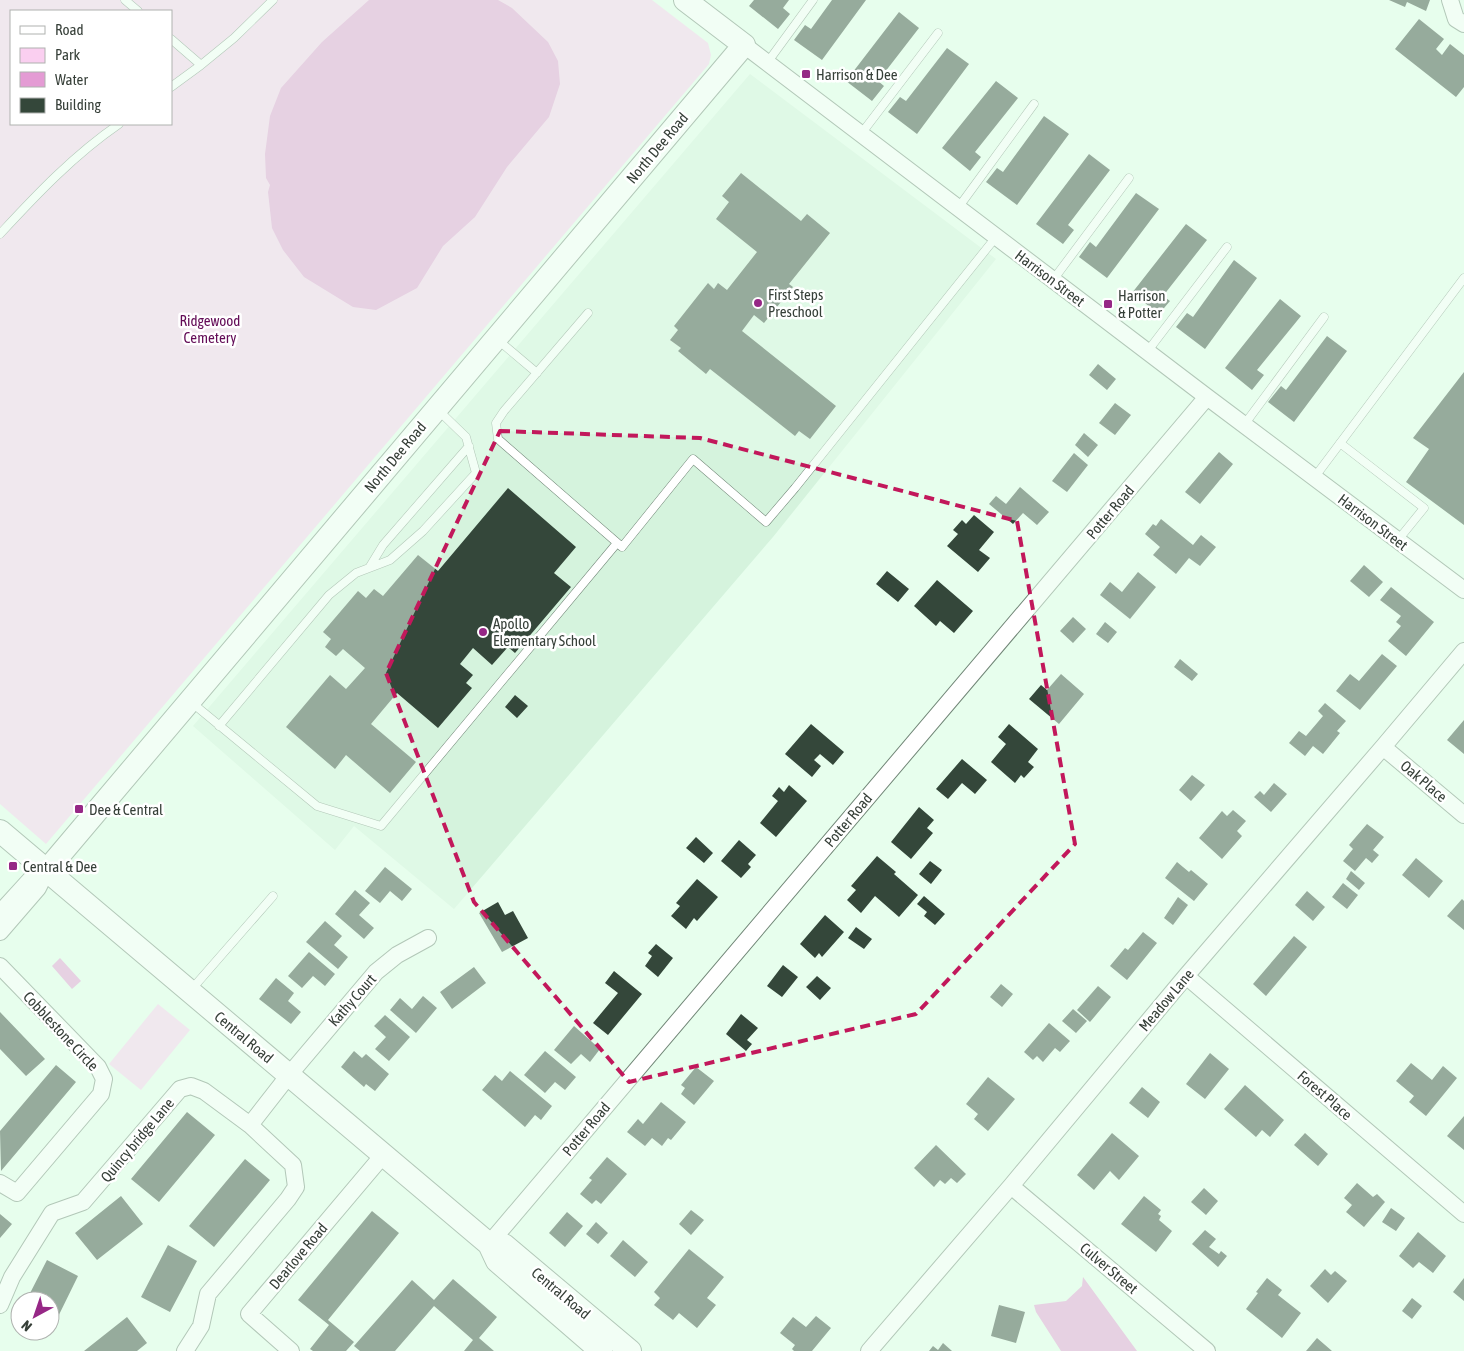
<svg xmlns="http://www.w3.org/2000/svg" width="1464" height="1351" font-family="'Asap Condensed',sans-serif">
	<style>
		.built { fill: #d5f3dd }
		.green { fill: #facff0; fill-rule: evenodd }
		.water { fill: #e49bd4 }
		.building { fill: #34473a }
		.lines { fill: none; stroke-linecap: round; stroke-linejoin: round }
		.lane-casing { stroke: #728778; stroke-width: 9 }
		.street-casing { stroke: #728778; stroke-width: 18 }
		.secondary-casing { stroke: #728778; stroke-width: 24 }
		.lane { stroke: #fff; stroke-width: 8 }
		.street { stroke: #fff; stroke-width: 16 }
		.secondary { stroke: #fff; stroke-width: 22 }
		.marked { fill: none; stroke: #c2185b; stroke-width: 4; stroke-dasharray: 10 6; stroke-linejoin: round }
		.poi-dot { fill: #962786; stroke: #fff; stroke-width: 2 }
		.labels { text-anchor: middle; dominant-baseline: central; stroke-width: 5; stroke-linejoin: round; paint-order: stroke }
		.poi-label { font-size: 15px; fill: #363f38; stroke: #fff; text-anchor: start }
		.street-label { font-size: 15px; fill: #363f38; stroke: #fff }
		.park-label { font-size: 15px; fill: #630c57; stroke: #fff }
	</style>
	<rect width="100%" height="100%" fill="#e7feed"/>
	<path class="built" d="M750 74 996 259 773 537 454 909 354 826 335 850 193 726Z"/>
	<path class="green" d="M0 0H652L708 43 711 55 709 64 46 844 0 804ZM11 11H171V124H11Z
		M158 1004 190 1030 141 1090 109 1064Z"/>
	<path class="water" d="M369 0H498L512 8 548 42 558 61 560 84 549 117 507 167 475 217 443 246 417 288 376 310 353 307 304 277 283 250 272 228 268 192 270 185 266 178 265 154 270 116 281 88 322 42Z
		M60 958 81 981 72 989 52 966Z
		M1083 1277 1137 1351H1061L1036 1312 1034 1305 1066 1301 1082 1286Z"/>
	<path class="building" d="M754 0H789L783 8 790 14 778 29 749 6Z
		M832 0H866L822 60 794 40 805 25 811 29Z
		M1389 0H1430L1426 11 1407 2 1405 7Z
		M899 12 919 28 878 81 884 86 872 101 846 81Z
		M1419 19 1444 39 1436 49 1442 55 1450 44 1464 55V87L1456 97 1395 49Z
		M947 48 969 64 917 134 888 112 900 97 906 101Z
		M996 81 1018 98 975 152 981 157 970 171 942 148Z
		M1044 116 1069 134 1017 205 986 182 997 168 1003 172Z
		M1089 154 1110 170 1068 225 1074 230 1063 244 1036 224Z
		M741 173 801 221 807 214 830 233 789 284 793 287 764 323 754 315 742 331 836 406 810 439 799 431 795 436 710 369 706 374 678 351 681 348 670 340 678 330 674 326 708 283 714 289 718 283 727 290 757 252 716 219 729 202 722 196Z
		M1136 193 1159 209 1107 278 1079 257 1090 242 1096 247Z
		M1186 224 1207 240 1163 296 1170 301 1159 314 1132 293Z
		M1234 260 1257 278 1205 349 1176 327 1187 313 1193 317Z
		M1280 299 1301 316 1257 370 1264 375 1252 390 1225 368Z
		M1327 336 1347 351 1294 422 1268 402 1281 386 1286 390Z
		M1098 364 1116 379 1107 390 1089 375Z
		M1464 372V525L1406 482 1429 449 1413 438Z
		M1115 403 1131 415 1115 435 1099 423Z
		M1084 433 1098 445 1088 457 1075 445Z
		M1219 452 1233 464 1200 504 1185 492Z
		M1074 453 1088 465 1067 492 1052 481Z
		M1020 487 1049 512 1037 525 1023 513 1013 524 989 504 996 496 1006 504Z
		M508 488 576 547 554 573 571 587 515 653 508 647 492 665 473 648 460 664 473 675 466 683 472 688 438 728 397 693 371 724 416 762 390 793 346 755 335 769 286 727 330 675 346 689 365 668 343 649 336 656 325 647 331 639 323 632 358 591 366 598 374 589 383 596 418 555 438 571Z
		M974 515 994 532 979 550 990 558 978 572 947 546 958 534 953 530 962 520 966 524Z
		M1161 519 1193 545 1201 535 1216 547 1200 566 1189 558 1176 574 1153 555 1160 547 1145 534 1153 524 1156 526Z
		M1364 565 1383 582 1369 597 1350 581Z
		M887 571 909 589 898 602 876 584Z
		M1138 572 1156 587 1130 619 1100 595 1110 582 1122 592Z
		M937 580 973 611 954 633 940 621 936 626 914 606Z
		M1391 587 1434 622 1406 656 1388 641 1401 626 1396 622 1401 616 1380 600Z
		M1073 617 1086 629 1073 643 1060 631Z
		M1105 622 1117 632 1108 643 1096 634Z
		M1382 654 1397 666 1360 710 1336 691 1350 674 1359 681Z
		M1180 659 1198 674 1192 681 1174 667Z
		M1061 674 1084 694 1059 724 1029 699 1041 685 1047 690Z
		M515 695 528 706 517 718 505 707Z
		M1325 703 1346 721 1337 731 1340 733 1323 754 1313 746 1305 756 1289 743 1299 731 1306 736 1323 716 1318 711Z
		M1464 720V754L1447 740Z
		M811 724 844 752 833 765 820 754 814 760 821 766 812 777 785 754Z
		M1009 724 1038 749 1028 762 1034 767 1024 778 1021 775 1015 783 991 762 1006 744 998 737Z
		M962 759 987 780 975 794 962 783 948 799 936 789Z
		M1192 775 1205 785 1191 801 1179 790Z
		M1274 783 1287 794 1271 812 1254 797 1260 791 1264 795Z
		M789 785 807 801 776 837 760 823 778 801 772 796 779 787 784 792Z
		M919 807 934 820 927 828 933 833 911 859 891 842Z
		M1233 810 1246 821 1237 831 1242 836 1222 859 1199 838 1222 811 1227 816Z
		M1367 824 1384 837 1373 850 1379 855 1372 863 1366 858 1355 871 1343 861 1353 849 1349 845Z
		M696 837 713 853 704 863 686 848Z
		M739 840 756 855 748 864 751 867 741 878 721 861Z
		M877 856 896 872 894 874 918 895 899 917 875 896 861 913 847 900 856 890 851 886Z
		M1416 858 1443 881 1429 898 1402 875Z
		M930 861 942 870 931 884 919 874Z
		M1177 862 1189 872 1191 870 1208 884 1194 901 1165 878Z
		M385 867 412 889 402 901 390 891 380 903 365 891Z
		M1351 871 1365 883 1359 890 1346 879Z
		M697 879 718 897 697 921 694 918 686 929 671 916 680 906 676 903Z
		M1343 883 1358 895 1347 909 1332 897Z
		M355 890 370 903 359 915 374 928 364 939 335 914Z
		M1307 891 1325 907 1313 921 1295 905Z
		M924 896 945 914 935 925 924 916 927 912 917 904Z
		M1178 897 1188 905 1173 925 1164 918Z
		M1462 899 1464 901V930L1447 916Z
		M498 902 505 915 513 911 528 938 502 952 479 913Z
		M825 915 844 932 822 957 819 953 815 958 800 944Z
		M325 921 342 936 334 945 348 957 338 969 306 942Z
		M856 927 872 939 864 949 848 938Z
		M1143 932 1157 943 1127 980 1110 966 1125 948 1128 950Z
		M1294 936 1307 947 1266 996 1253 984Z
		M656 944 673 958 658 977 645 966 652 956 648 953Z
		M309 952 335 974 325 986 313 976 302 988 288 976Z
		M783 965 798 977 782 997 767 986Z
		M474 967 486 983 452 1009 440 992Z
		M614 971 642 994 608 1035 593 1023 618 993 605 983Z
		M817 976 831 988 820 1000 806 987Z
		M276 978 294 993 288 1001 301 1012 291 1024 259 999Z
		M1001 984 1013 994 1002 1007 990 997Z
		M1098 986 1111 997 1090 1022 1077 1010Z
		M423 996 437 1008 416 1033 390 1010 400 998 412 1009Z
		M1073 1009 1087 1021 1076 1033 1062 1021Z
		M0 1012 45 1059 26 1076 0 1049Z
		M741 1014 758 1028 747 1040 752 1044 746 1051 726 1034Z
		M385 1015 410 1037 389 1061 375 1049 386 1037 374 1026Z
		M1049 1023 1070 1041 1060 1052 1055 1048 1043 1062 1037 1056 1033 1060 1024 1052Z
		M574 1026 600 1049 590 1062 581 1054 571 1064 554 1050Z
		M354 1051 362 1058 366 1054 389 1074 375 1091 366 1084 364 1087 341 1067Z
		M545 1051 576 1077 565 1090 555 1082 545 1093 524 1075Z
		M1210 1053 1229 1069 1205 1099 1186 1084Z
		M1411 1063 1432 1080 1443 1066 1457 1078 1426 1116 1409 1102 1414 1096 1396 1081Z
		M56 1065 76 1082 1 1171 0 1131Z
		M696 1067 714 1081 694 1105 681 1094 685 1088 681 1085Z
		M510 1071 552 1106 541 1120 535 1115 525 1127 482 1090 495 1075 502 1081Z
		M988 1077 1015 1099 988 1131 974 1119 978 1114 966 1104Z
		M1245 1085 1284 1120 1270 1137 1262 1130 1256 1137 1224 1109Z
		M1142 1087 1160 1102 1148 1118 1129 1103Z
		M661 1102 686 1122 671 1140 668 1138 662 1146 652 1138 645 1146 627 1132 638 1119 643 1124Z
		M187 1112 215 1135 159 1202 131 1179Z
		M1464 1116V1150L1447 1136Z
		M1112 1133 1139 1156 1119 1180 1110 1171 1094 1190 1077 1175Z
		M1305 1133 1328 1154 1318 1166 1294 1145Z
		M936 1145 966 1174 957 1183 951 1178 945 1184 940 1180 934 1187 914 1168Z
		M607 1157 627 1174 601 1204 596 1200 592 1204 580 1194 592 1180 589 1178Z
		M245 1159 270 1180 214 1247 189 1226Z
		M1357 1183 1373 1197 1377 1194 1385 1202 1364 1227 1346 1212 1352 1205 1344 1198Z
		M1204 1188 1218 1201 1206 1215 1191 1202Z
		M121 1196 143 1224 97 1260 75 1233Z
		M1144 1196 1161 1210 1158 1214 1161 1216 1159 1220 1172 1231 1156 1252 1121 1224Z
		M1391 1208 1405 1218 1396 1231 1382 1222Z
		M691 1210 704 1220 691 1235 679 1224Z
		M372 1211 399 1233 328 1320 354 1342 346 1351H313L310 1349 329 1325 298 1300Z
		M567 1212 583 1226 565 1247 549 1233Z
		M0 1214 12 1224 0 1238Z
		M596 1222 608 1233 598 1244 586 1234Z
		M1205 1230 1216 1239 1209 1247 1219 1254 1221 1251 1227 1256 1218 1267 1192 1244Z
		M1418 1232 1446 1256 1433 1273 1419 1262 1413 1268 1399 1256Z
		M623 1240 648 1262 635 1277 610 1256Z
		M168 1245 197 1261 170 1312 141 1297Z
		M689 1249 724 1277 707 1298 716 1305 697 1328 679 1313 673 1320 654 1305 660 1298 654 1292Z
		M47 1260 78 1276 52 1329 50 1328V1301H26Z
		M1325 1269 1331 1275 1335 1271 1347 1281 1328 1303 1310 1286Z
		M1267 1278 1282 1290 1278 1295 1301 1313 1282 1338 1246 1309 1258 1293 1256 1292Z
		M1464 1278V1301L1453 1292Z
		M453 1279 497 1317 479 1338 494 1351H464L473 1340 434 1306 395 1351H360L354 1346 412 1280 434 1300Z
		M1412 1298 1422 1306 1412 1319 1402 1311Z
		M999 1305 1025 1312 1016 1343 991 1336Z
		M816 1316 831 1328 812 1351H794L792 1349 795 1345 780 1333 793 1317 806 1327Z
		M127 1317 147 1343 137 1351H84Z
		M1317 1338 1332 1351H1306Z
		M943 1343 952 1351H929L933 1346 938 1350Z"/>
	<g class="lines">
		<g class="lane-casing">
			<path id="lane" d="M125 0 138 11
				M171 39 201 65
				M767 63 813 0
				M171 87 201 65 234 38 273 0
				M861 134 938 33
				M958 208 1034 104
				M0 234C37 194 74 155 119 124
				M1053 280 1129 178
				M588 313 504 411 496 423 498 439 622 547 693 459 766 522 795 488 996 237
				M498 340 537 373
				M1147 352 1227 247
				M1244 425 1324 317
				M1340 443 1424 508 1398 540
				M1314 478 1464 278
				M369 568 383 545 469 446
				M191 702 317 806 381 826 617 543
				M219 726 329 595 356 573 390 560 423 531 476 473 466 437 438 410
				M191 990 273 896"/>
		</g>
		<g class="street-casing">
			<path id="street" d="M1450 0 1456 19 1464 24
				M744 45 1207 397 1464 590
				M1383 747 1464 815
				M0 913 30 880 47 870
				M0 932 38 888 47 870
				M0 966 98 1067 104 1079 101 1094 17 1193 0 1183
				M1186 976 1464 1214
				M250 1125 289 1075 376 972 397 955 428 938
				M1011 1186 1207 1351
				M489 1244 1207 397
				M0 1305 12 1277 52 1213 83 1202 180 1089 191 1086 204 1091 250 1125 293 1165 296 1187 288 1199 208 1294 201 1326 185 1351
				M291 1351 249 1314 384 1154
				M869 1351 1011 1186 1186 976 1383 747 1464 651"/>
		</g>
		<g class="secondary-casing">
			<path id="secondary" d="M0 831 489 1244 497 1261 601 1351
				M47 870 744 45 685 0
				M489 1244 504 1245 630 1351"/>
		</g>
		<use href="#lane" class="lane"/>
		<use href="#street" class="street"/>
		<use href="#secondary" class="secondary"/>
	</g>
	<path d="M0 0H1464V1351H0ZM500 431 700 438 1017 521 1075 844 916 1014 629 1082 474 902 386 673Z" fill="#e7feed" fill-opacity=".55" fill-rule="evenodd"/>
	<path class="marked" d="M500 431 700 438 1017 521 1075 844 916 1014 629 1082 474 902 386 673Z"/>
	<g class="poi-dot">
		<rect x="801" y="69" width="10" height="10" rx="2.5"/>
		<circle cx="758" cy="303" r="5"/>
		<rect x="1103" y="299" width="10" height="10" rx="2.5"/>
		<circle cx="483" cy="632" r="5"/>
		<rect x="74" y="804" width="10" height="10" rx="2.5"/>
		<rect x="8" y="861" width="10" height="10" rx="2.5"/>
	</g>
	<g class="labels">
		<g class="poi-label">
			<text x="816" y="74">Harrison &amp; Dee</text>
			<text x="768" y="294">First Steps<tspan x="768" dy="17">Preschool</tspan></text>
			<text x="1118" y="295">Harrison<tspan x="1118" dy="17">&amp; Potter</tspan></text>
			<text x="493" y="623">Apollo<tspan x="493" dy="17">Elementary School</tspan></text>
			<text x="89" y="809">Dee &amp; Central</text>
			<text x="23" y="866">Central &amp; Dee</text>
		</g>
		<g class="street-label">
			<text transform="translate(657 148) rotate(-50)">North Dee Road</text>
			<text transform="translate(1050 278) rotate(37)">Harrison Street</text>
			<text transform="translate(395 457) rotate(-50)">North Dee Road</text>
			<text transform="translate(1110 512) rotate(-50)">Potter Road</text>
			<text transform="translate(1373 522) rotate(37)">Harrison Street</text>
			<text transform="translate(1424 781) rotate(40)">Oak Place</text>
			<text transform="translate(848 820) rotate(-50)">Potter Road</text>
			<text transform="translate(352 1000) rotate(-49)">Kathy Court</text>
			<text transform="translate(1166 1000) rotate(-50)">Meadow Lane</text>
			<text transform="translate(61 1031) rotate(47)">Cobblestone Circle</text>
			<text transform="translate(244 1037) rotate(40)">Central Road</text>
			<text transform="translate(1325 1095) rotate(41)">Forest Place</text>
			<text transform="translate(586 1129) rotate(-50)">Potter Road</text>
			<text transform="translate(137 1140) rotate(-50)">Quincy bridge Lane</text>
			<text transform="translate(298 1256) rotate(-50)">Dearlove Road</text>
			<text transform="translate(1109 1268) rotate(40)">Culver Street</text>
			<text transform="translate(561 1293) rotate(40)">Central Road</text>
		</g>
		<g class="park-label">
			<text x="210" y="320">Ridgewood<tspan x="210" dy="17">Cemetery</tspan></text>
		</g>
	</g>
	<rect x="10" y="10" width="162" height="115" fill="#ffffff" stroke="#afb2af"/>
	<rect x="20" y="26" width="25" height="8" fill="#ffffff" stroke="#afb2af"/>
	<text x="55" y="35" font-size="15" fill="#363f38">Road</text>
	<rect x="20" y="48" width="25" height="15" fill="#facff0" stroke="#afb2af"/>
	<text x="55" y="60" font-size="15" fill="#363f38">Park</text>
	<rect x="20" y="72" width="25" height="15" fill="#e49bd4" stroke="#afb2af"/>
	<text x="55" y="85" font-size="15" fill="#363f38">Water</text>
	<rect x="20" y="98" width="25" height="15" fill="#34473a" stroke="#afb2af"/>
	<text x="55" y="110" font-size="15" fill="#363f38">Building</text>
	<g transform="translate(35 1316) rotate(220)"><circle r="24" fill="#ffffff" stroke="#afb2af"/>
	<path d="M0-4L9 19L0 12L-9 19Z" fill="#962786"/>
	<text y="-8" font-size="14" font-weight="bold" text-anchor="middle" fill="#363f38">N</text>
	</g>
</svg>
